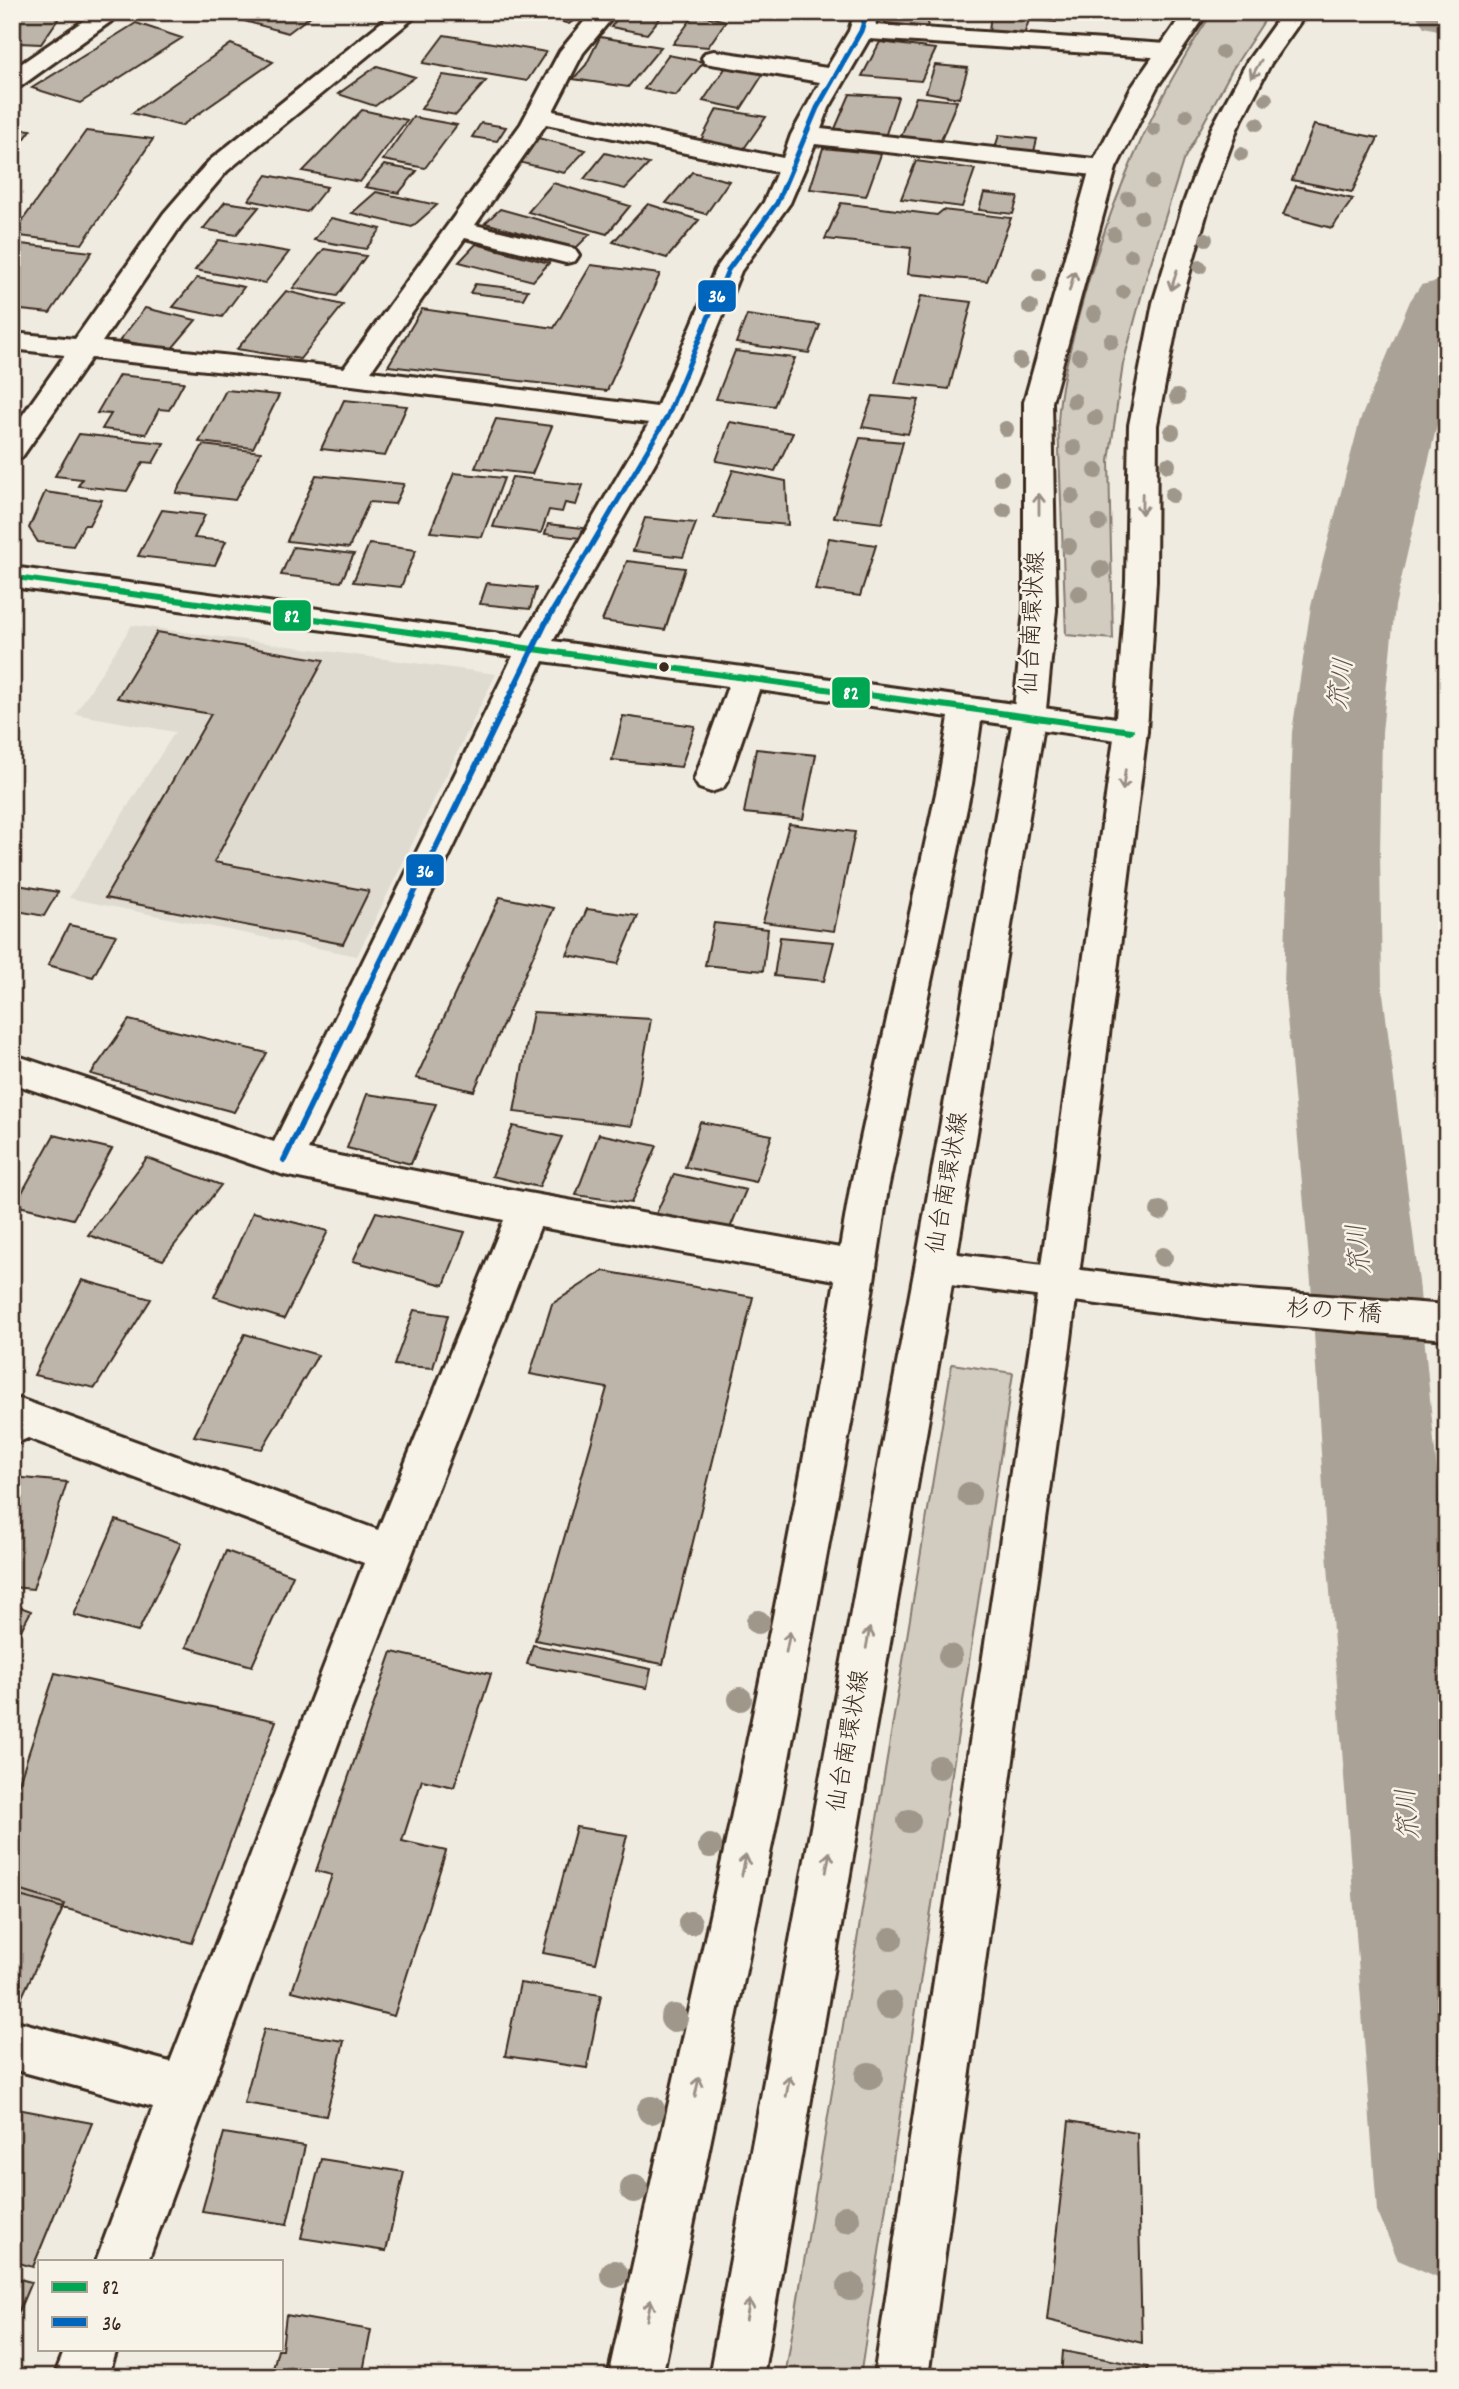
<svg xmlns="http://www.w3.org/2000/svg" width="1459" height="2389" font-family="Dekko,'Klee One',sans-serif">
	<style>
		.built { fill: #e0dbd0 }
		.green { fill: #d1cbc0; stroke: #867a6f; stroke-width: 2 }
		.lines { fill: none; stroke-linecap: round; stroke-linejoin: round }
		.river { fill: #aaa296; fill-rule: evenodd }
		.building { fill: #bdb5aa; stroke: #3b2a1e; stroke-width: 2 }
		.minor-casing { stroke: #3b2a1e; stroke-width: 6 }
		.major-casing { stroke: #3b2a1e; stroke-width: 6 }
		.minor { fill: #f7f3e8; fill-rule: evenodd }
		.major { fill: #f7f3e8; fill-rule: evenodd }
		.bus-1-far1-casing { stroke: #f7f3e8; stroke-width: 9 }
		.bus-1-casing { stroke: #f7f3e8; stroke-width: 11 }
		.bus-2-far1-casing { stroke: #f7f3e8; stroke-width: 9 }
		.bus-2-casing { stroke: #f7f3e8; stroke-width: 11 }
		.bus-1-far1 { stroke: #00a651; stroke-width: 5 }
		.bus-1 { stroke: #00a651; stroke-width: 6 }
		.bus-2-far1 { stroke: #0065bd; stroke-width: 5 }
		.bus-2 { stroke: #0065bd; stroke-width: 6 }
		.tree { fill: #a0978b }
		.oneway { stroke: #998e83 }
		.bus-dot { fill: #3b2a1e; stroke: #f7f3e8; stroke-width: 2.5 }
		.labels { text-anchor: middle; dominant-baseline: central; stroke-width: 5; stroke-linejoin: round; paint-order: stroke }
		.street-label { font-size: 24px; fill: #3b2a1e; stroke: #f7f3e8 }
		.water-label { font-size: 26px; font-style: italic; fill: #625448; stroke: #f7f3e8 }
		.line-badge { stroke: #f7f3e8; stroke-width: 2.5 }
		.badge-label { font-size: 19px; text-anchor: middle; font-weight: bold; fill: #fff }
	</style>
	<rect width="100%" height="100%" fill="#efebe0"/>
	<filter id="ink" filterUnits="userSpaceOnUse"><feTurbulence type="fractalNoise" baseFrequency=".0143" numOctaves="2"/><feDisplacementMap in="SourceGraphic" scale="14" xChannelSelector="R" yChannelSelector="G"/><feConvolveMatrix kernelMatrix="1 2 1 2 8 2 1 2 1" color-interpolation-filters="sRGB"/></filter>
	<g filter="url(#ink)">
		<path class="built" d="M132 625 496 674 357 956 69 898 175 732 75 714Z"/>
		<path class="green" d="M1213 12H1270L1232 70 1183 161 1147 275 1123 364 1109 461 1113 639 1066 635 1058 422C1060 385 1069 353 1078 318 1106 211 1151 103 1213 12Z
			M952 1364 1013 1373 860 2377H785Z"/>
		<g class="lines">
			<path class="river" d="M1414 12H1447V32L1424 27Z
				M1447 279V398L1438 420 1395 606 1382 732 1380 854 1382 985 1419 1282 1447 1579V2281L1398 2260 1377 2211 1326 1539 1311 1282 1284 985 1292 732 1311 606 1360 420 1410 301 1421 285Z"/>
		</g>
		<path class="building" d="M12 12H63L41 44 19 43 12 53Z
			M236 12H316L288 33 230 17Z
			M531 12H585L569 24Z
			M622 12H665L647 34 611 27Z
			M889 12H931L927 27 885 23Z
			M991 12H1057L1056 22 1029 20 1024 35 989 32Z
			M695 14 726 21 708 47 673 44Z
			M136 23 182 38 80 103 32 88Z
			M444 35 546 52 527 81 423 63Z
			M600 37 661 47 628 87 573 79 586 65Z
			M880 42 936 49 921 81 862 76Z
			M231 44 273 62 181 126 132 113Z
			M668 55 704 62 676 96 644 89Z
			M935 65 968 68 959 98 926 92Z
			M377 66 415 77 375 106 338 94Z
			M726 67 764 73 741 109 703 101Z
			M443 75 486 81 456 115 421 109Z
			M850 94 898 97 885 137 834 131Z
			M916 97 957 101 940 143 901 137Z
			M717 109 766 117 743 150 700 142Z
			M362 110 407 120 360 182 303 171Z
			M413 117 457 125 425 168 383 160Z
			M481 123 506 127 497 141 472 137Z
			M1314 125 1378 138 1352 192 1292 180Z
			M12 128 31 130 12 156Z
			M86 131 153 139 82 244 12 235Z
			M999 135 1037 139 1033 156 994 151Z
			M538 138 586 150 564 173 518 162Z
			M823 148 881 154 866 196 810 189Z
			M605 153 649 164 625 189 584 179Z
			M916 161 975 169 962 207 901 199Z
			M384 165 417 171 399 193 365 187Z
			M692 172 729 181 706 214 666 203Z
			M267 175 327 187 307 212 249 200Z
			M553 183 630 206 607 234 528 212Z
			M1296 186 1353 199 1332 228 1283 215Z
			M376 192 437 205 412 227 352 213Z
			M984 193 1018 197 1013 214 979 210Z
			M225 202 259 207 236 235 203 229Z
			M841 203 937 215 943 210 1011 218 987 281 908 274 911 248 825 239Z
			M648 204 699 220 667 258 613 242Z
			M500 209 590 234 576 248 485 223Z
			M331 218 381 229 366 249 314 240Z
			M219 240 289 252 265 283 195 270Z
			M12 243 92 252 50 313 12 309Z
			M476 244 549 263 533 281 459 262Z
			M324 249 366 256 337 296 293 288Z
			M591 265 660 274 607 391 388 366 422 309 554 328Z
			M197 278 244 287 222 317 173 307Z
			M475 284 528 290 523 299 470 293Z
			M286 291 343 305 300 359 237 349Z
			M921 296 972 302 949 389 895 383Z
			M145 308 196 320 170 351 120 340Z
			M747 315 820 325 809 353 736 343Z
			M735 351 795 358 774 406 716 399Z
			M119 375 184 382 169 410 159 409 146 434 102 429 111 414 97 413Z
			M226 390 279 395 253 448 199 442Z
			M873 396 919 400 908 434 862 427Z
			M344 400 407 406 385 456 321 449Z
			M496 419 552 426 532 474 475 468Z
			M730 422 793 433 775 471 716 461Z
			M79 434 164 443 153 463 143 462 127 491 78 486 82 479 55 476Z
			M860 438 903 442 882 523 834 517Z
			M203 445 261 452 235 500 176 493Z
			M733 470 786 481 788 525 714 518Z
			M454 473 504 478 482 537 430 532Z
			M316 475 404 484 395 504 369 502 349 548 287 541Z
			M512 477 583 485 576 505 565 503 562 512 549 510 541 533 493 527Z
			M45 492 102 500 89 525H84L73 546 38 542 29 528Z
			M162 510 205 515 194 538 226 541 215 565 138 556Z
			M645 518 696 523 683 557 633 551Z
			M548 524 583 528 580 538 545 534Z
			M829 538 876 545 860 596 815 590Z
			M369 544 416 550 401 587 353 582Z
			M293 547 354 554 341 582 281 575Z
			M627 561 685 568 665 630 602 621Z
			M487 583 536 588 530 609 480 604Z
			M157 632 324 660 214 862 369 891 343 944 105 898 211 714 117 698Z
			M623 716 695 726 681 767 612 760Z
			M756 749 816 755 803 819 744 813Z
			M789 824 855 832 834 931 763 922Z
			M12 884 58 892 44 916 12 910Z
			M500 897 554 908 474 1091 416 1078Z
			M587 909 638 916 618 964 567 955Z
			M714 923 768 929 763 971 705 965Z
			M69 925 116 935 93 977 48 965Z
			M780 937 834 942 824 981 774 976Z
			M533 1012 651 1019 632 1126 514 1112Z
			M129 1020 267 1053 234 1112 91 1074Z
			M367 1094 436 1104 411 1164 347 1148Z
			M700 1122 772 1135 756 1182 685 1167Z
			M513 1126 562 1137 539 1187 492 1176Z
			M599 1134 657 1146 631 1203 576 1195Z
			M54 1135 112 1149 73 1219 15 1205Z
			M147 1158 221 1185 163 1260 88 1235Z
			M674 1174 746 1190 728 1233 655 1216Z
			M253 1212 328 1231 284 1319 214 1297Z
			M376 1212 465 1232 444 1285 353 1261Z
			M603 1271 753 1297 663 1664 535 1640 607 1388 530 1374 552 1304Z
			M82 1280 151 1299 95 1388 34 1375Z
			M414 1310 448 1315 433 1368 394 1365Z
			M245 1334 318 1355 262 1449 194 1436Z
			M12 1477 67 1482 33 1589 12 1587Z
			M116 1520 181 1543 138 1632 74 1615Z
			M226 1551 293 1575 252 1666 186 1647Z
			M12 1604 31 1611 12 1647Z
			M533 1645 651 1669 647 1688 527 1664Z
			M392 1652 491 1674 454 1787 422 1780 402 1841 446 1851 394 2016 292 1991 332 1875 316 1871Z
			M55 1673 276 1721 192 1943 12 1894V1804Z
			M576 1827 627 1835 596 1963 543 1953Z
			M12 1888 65 1904 14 2014H12Z
			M520 1983 601 1995 587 2068 505 2056Z
			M264 2029 344 2041 326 2116 244 2103Z
			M12 2108 92 2123 33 2267 12 2261Z
			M1069 2121 1137 2133 1142 2343 1047 2320Z
			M224 2133 305 2146 287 2224 202 2211Z
			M321 2159 404 2172 386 2251 301 2238Z
			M12 2277 31 2282 12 2327Z
			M286 2315 371 2330 362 2377H271L278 2349H282Z
			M1063 2351 1148 2367 1147 2377H1061Z"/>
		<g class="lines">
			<g class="minor-casing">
				<path id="minor" d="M96 12H124L21 86 12 88V70Z
					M394 12H421L227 171 182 224 102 342 344 368 521 124 560 51 592 12H617L583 53 553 111 783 158 791 135 820 82 705 63 702 58 705 53 714 51 827 68 849 31 855 12H879L875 25 1167 44 1176 46 1179 51 1176 56 1167 58 869 39 829 108 821 129 1103 160 1112 163 1116 168 1112 173 1103 176 815 144 790 203 741 271 681 417 553 641 1131 720 1143 723 1147 731 1143 739 1131 742 981 721 972 784 888 1189 857 1391 783 1791 662 2377H608C688 2012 774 1648 835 1280L540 1227 342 1733 148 2261H96L153 2107 12 2069V2020L170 2062 364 1563 28 1438 12 1445V1402L20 1399 378 1530 504 1220 284 1175 12 1083V1054L274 1142 513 656 12 587V567L523 637 649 423 352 385 91 358 22 457 12 460V430L65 355 12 349V333L75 339 164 213 209 161ZM546 124 777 172 764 202 715 270 657 407 371 371 465 238 566 263 575 261 579 255 575 249 475 225ZM543 661 728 686 694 780 699 788 711 792 723 788 728 780 759 690 949 717 938 784 850 1189 840 1248 528 1193 308 1150Z
					M935 1251 1221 1288 1447 1305V1339L1221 1320 935 1283 921 1278 915 1267 921 1256Z
					M65 2349H117L108 2377H54Z"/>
			</g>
			<g class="major-casing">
				<path id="major" d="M1184 12H1208L1157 87 1116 168 1052 402 1056 610 1045 719 955 1267 763 2377H709L915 1267 1013 719 1024 610V402L1090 168 1132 87Z
					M1283 12H1307L1271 63 1237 129 1209 205 1181 303 1157 425 1156 581 1147 731 1071 1339 928 2377H874L1031 1339 1115 731 1126 581 1129 425 1153 303 1183 205 1211 129 1247 62Z"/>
			</g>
			<use href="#minor" class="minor"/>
			<use href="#major" class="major"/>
			<g class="bus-1-far1-casing">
				<path id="bus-1-far1" d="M12 577 123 592"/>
			</g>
			<g class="bus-1-casing">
				<path id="bus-1" d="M110 591 1131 731"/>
			</g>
			<g class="bus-2-far1-casing">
				<path id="bus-2-far1" d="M564 592 667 417 728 270 777 203 817 108 861 31 867 12"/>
			</g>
			<g class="bus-2-casing">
				<path id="bus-2" d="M284 1160 545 624 565 591"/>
			</g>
			<use href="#bus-1-far1" class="bus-1-far1"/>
			<use href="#bus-1" class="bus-1"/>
			<use href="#bus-2-far1" class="bus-2-far1"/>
			<use href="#bus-2" class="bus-2"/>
		</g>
		<g class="tree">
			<circle cx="1222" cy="52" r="7"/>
			<circle cx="1266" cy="99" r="7"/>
			<circle cx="1186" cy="115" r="7"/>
			<circle cx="1257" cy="124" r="7"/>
			<circle cx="1154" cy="129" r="7"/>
			<circle cx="1241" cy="154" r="7"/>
			<circle cx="1152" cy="182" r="7"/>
			<circle cx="1128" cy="198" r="7"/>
			<circle cx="1141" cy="217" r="7"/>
			<circle cx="1114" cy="234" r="7"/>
			<circle cx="1206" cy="239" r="7"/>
			<circle cx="1131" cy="255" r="7"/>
			<circle cx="1200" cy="267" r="7"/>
			<circle cx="1039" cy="275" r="7"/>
			<circle cx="1123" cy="292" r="7"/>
			<circle cx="1030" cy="307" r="8"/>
			<circle cx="1094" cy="314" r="8"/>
			<circle cx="1111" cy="341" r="8"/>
			<circle cx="1079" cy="356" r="8"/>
			<circle cx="1020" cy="361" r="8"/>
			<circle cx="1177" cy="397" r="8"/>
			<circle cx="1074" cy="401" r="8"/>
			<circle cx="1095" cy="418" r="8"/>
			<circle cx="1006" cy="429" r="8"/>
			<circle cx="1172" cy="432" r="8"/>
			<circle cx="1074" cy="448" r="8"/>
			<circle cx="1168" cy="465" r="8"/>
			<circle cx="1096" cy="471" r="8"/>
			<circle cx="1001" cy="478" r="8"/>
			<circle cx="1172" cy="495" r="8"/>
			<circle cx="1072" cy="496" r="8"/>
			<circle cx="1004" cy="510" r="8"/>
			<circle cx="1099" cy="523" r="8"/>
			<circle cx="1069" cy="546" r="8"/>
			<circle cx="1101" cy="569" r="9"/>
			<circle cx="1079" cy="594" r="9"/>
			<circle cx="1160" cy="1211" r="10"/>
			<circle cx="1163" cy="1257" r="10"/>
			<circle cx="969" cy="1494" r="12"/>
			<circle cx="758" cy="1622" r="12"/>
			<circle cx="950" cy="1656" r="12"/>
			<circle cx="740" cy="1699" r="12"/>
			<circle cx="939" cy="1767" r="12"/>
			<circle cx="909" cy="1821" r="12"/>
			<circle cx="710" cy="1846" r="12"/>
			<circle cx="690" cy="1923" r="12"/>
			<circle cx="891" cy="1939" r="12"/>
			<circle cx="889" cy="2005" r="14"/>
			<circle cx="674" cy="2018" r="14"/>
			<circle cx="869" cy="2076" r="14"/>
			<circle cx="651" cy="2110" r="14"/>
			<circle cx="634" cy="2189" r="14"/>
			<circle cx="846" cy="2219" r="14"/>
			<circle cx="614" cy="2274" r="14"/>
			<circle cx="850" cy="2287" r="14"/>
		</g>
		<defs><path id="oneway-shaft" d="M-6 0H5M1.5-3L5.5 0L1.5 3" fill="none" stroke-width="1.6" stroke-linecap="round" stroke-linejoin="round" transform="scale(1.75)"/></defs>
		<g class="oneway">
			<use href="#oneway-shaft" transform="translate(1256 69) rotate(120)"/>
			<use href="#oneway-shaft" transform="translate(1174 280) rotate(107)"/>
			<use href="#oneway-shaft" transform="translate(1072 281) rotate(-75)"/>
			<use href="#oneway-shaft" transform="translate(1039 504) rotate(-90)"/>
			<use href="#oneway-shaft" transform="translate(1142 504) rotate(91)"/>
			<use href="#oneway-shaft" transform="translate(1124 780) rotate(97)"/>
			<use href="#oneway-shaft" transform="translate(868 1638) rotate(-80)"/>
			<use href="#oneway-shaft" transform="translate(788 1642) rotate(-79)"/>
			<use href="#oneway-shaft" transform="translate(828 1862) rotate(-80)"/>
			<use href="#oneway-shaft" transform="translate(744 1865) rotate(-78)"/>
			<use href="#oneway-shaft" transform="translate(788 2086) rotate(-80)"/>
			<use href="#oneway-shaft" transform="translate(697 2087) rotate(-78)"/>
			<use href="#oneway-shaft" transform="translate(649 2310) rotate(-78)"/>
			<use href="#oneway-shaft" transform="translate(748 2310) rotate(-80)"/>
		</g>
	</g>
	<circle class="bus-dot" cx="664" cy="667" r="6"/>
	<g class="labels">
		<g class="street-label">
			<text transform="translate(1034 623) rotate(-87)">仙台南環状線</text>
			<text transform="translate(949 1183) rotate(-80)">仙台南環状線</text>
			<text transform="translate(1334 1313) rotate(4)">杉の下橋</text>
			<text transform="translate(850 1741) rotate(-80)">仙台南環状線</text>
		</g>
		<g class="water-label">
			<text transform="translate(1343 684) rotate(-83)">笊川</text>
			<text transform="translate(1361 1249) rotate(-96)">笊川</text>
			<text transform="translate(1410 1814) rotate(-95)">笊川</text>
		</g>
	</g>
	<g class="line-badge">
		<rect x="697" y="279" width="40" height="34" rx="7" fill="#0065bd"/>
		<rect x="272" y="599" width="40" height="33" rx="7" fill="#00a651"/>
		<rect x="831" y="676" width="40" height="33" rx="7" fill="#00a651"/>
		<rect x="405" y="853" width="40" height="34" rx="7" fill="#0065bd"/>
	</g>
	<g class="badge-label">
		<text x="717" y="302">36</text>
		<text x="292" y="622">82</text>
		<text x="851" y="699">82</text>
		<text x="425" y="877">36</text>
	</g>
	<rect width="1459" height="2389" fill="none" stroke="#f7f3e8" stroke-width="42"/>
	<rect x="21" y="21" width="1417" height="2347" fill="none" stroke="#3b2a1e" stroke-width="2.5" filter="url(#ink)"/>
	<rect x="38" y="2260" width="245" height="91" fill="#f7f3e8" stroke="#aca397" stroke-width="2"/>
	<rect x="52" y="2282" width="35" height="10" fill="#00a651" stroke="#aca397" stroke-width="2"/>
	<text x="102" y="2294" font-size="21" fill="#3b2a1e">82</text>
	<rect x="52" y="2317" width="35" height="10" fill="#0065bd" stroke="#aca397" stroke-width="2"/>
	<text x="102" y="2330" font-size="21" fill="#3b2a1e">36</text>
</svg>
